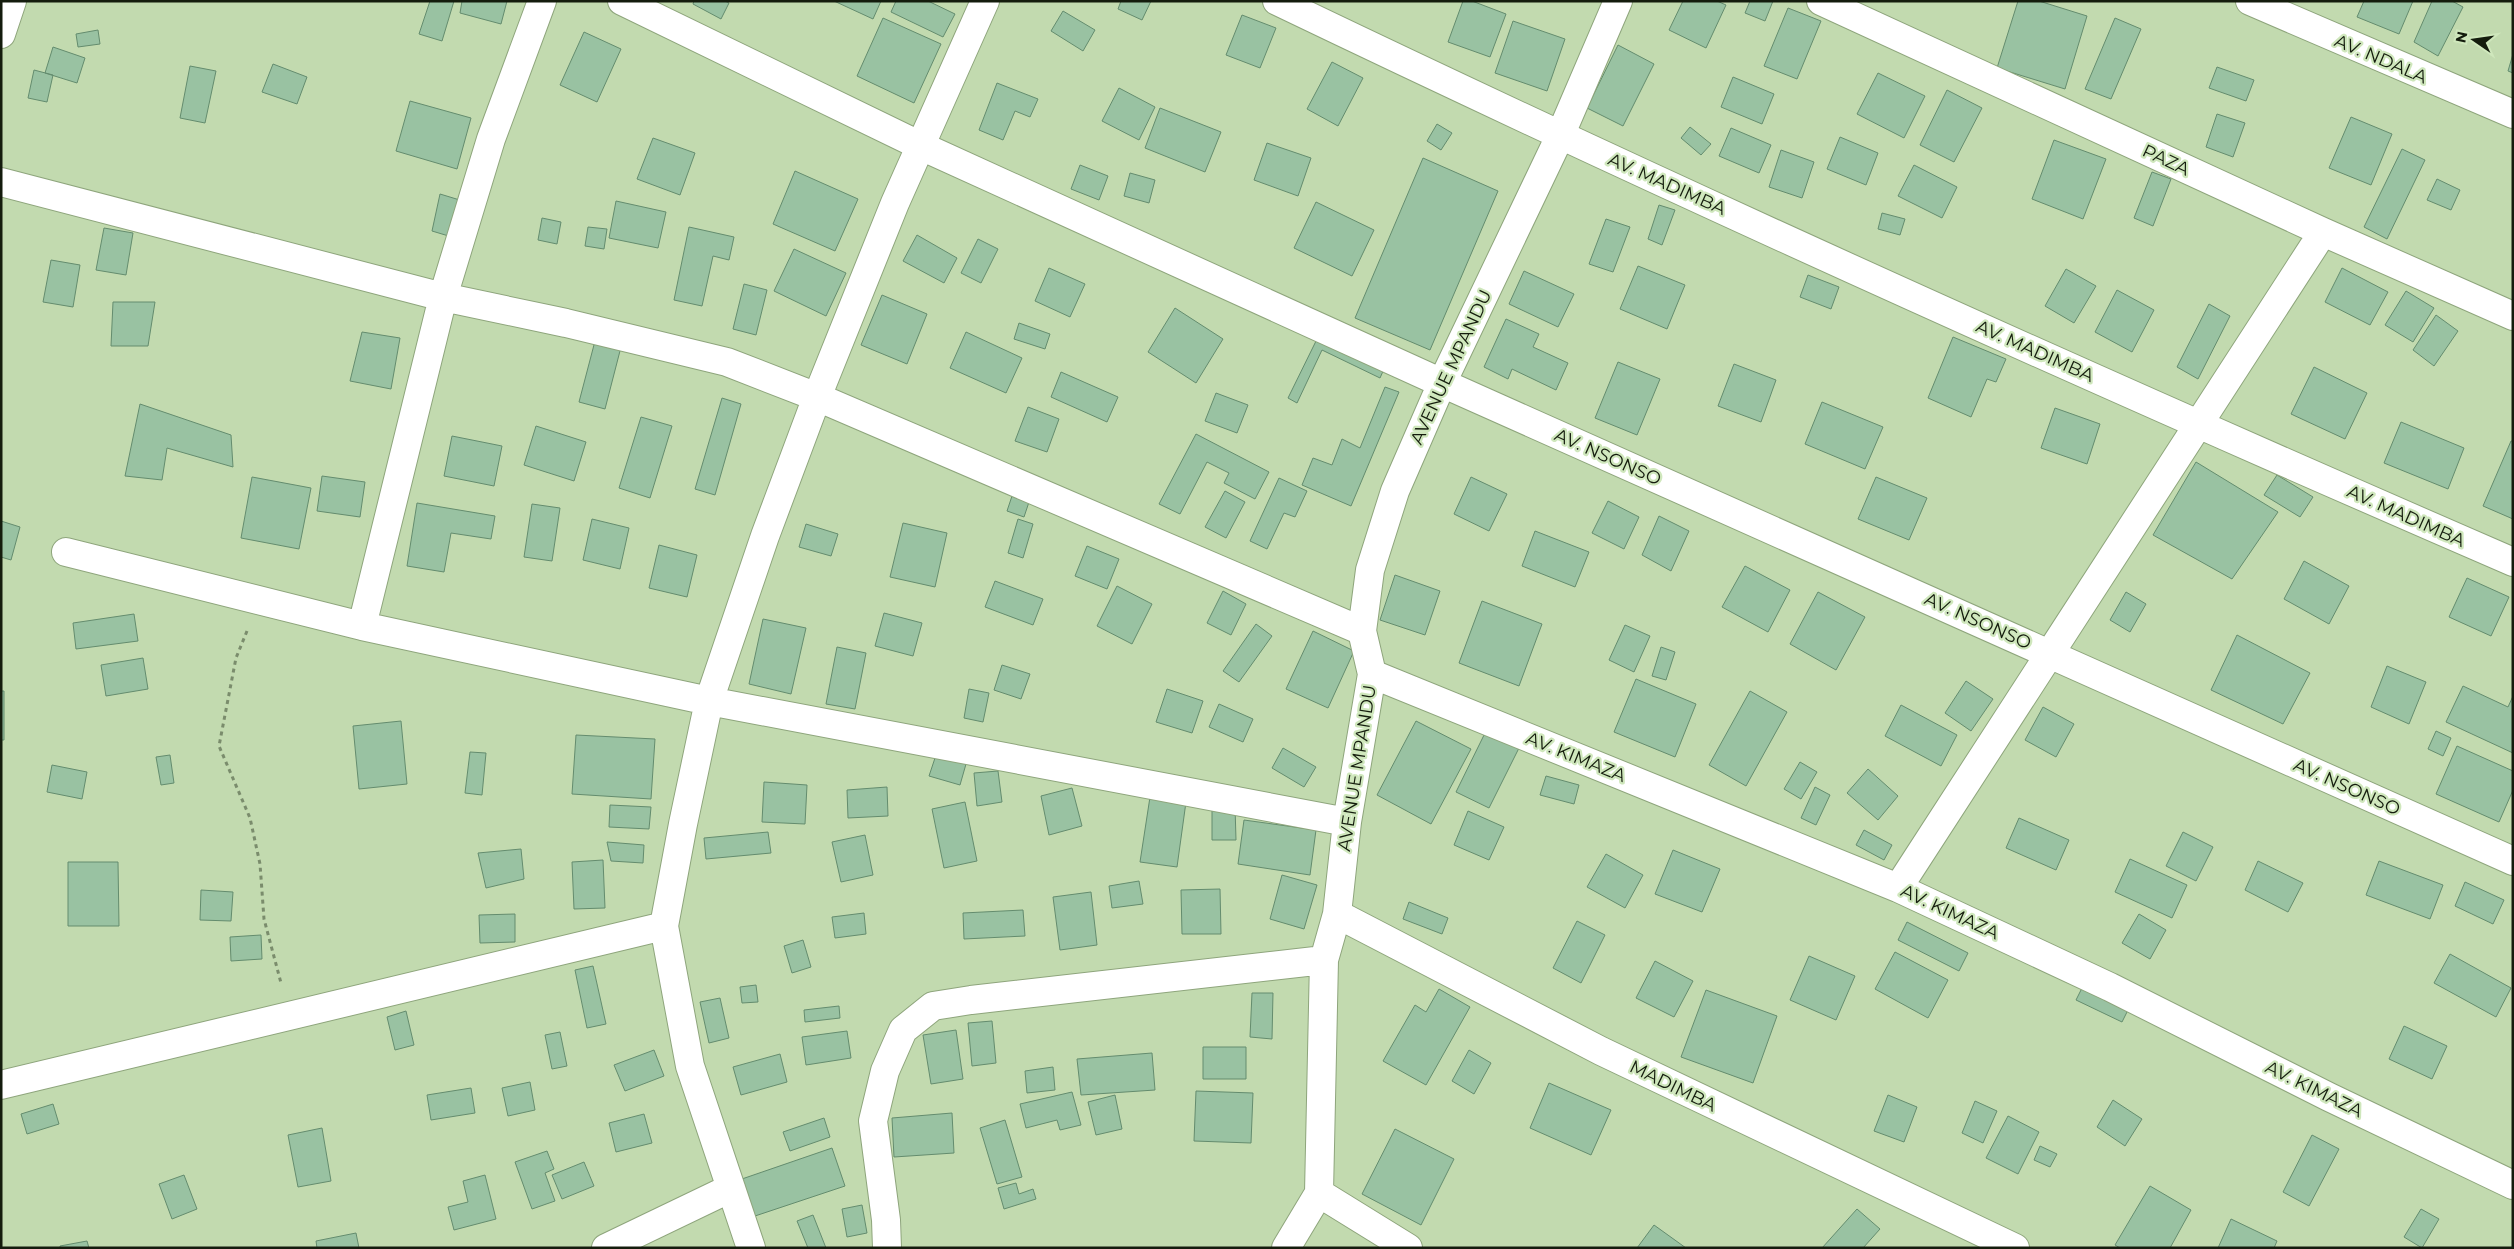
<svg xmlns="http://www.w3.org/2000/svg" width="2514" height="1249" font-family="Montserrat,sans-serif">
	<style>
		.building { fill: #99c2a2; stroke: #648c6e }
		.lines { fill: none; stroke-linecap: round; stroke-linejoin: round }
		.street-casing { stroke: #8ea57c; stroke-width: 30 }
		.path { stroke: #7a8c6c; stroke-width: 3; stroke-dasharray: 4 4; stroke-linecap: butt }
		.street { stroke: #fff; stroke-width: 28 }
		.labels { text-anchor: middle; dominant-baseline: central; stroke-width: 4.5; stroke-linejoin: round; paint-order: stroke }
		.street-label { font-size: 18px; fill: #141c0d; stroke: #cfe7bc }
	</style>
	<rect width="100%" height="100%" fill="#c2daaf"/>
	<path class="building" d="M430 1H454L442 41 419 34Z
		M462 1H507L501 24 460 13Z
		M694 1H725L729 3 721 19 693 4Z
		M834 1H881L873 19Z
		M896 1H928L955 14 943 37 891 12Z
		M1121 1H1151L1142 20 1118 9Z
		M1463 1H1472L1506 14 1490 57 1448 42Z
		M1683 1H1717L1726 5 1706 48 1669 30Z
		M1750 1H1773L1765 21 1745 13Z
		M2018 1H2039L2087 16 2065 89 1997 68Z
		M2364 1H2413L2399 34 2357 17Z
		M2432 1H2452L2463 7 2438 56 2414 42Z
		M1788 8 1821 21 1797 79 1764 66Z
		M1063 11 1095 30 1083 51 1051 31Z
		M1242 15 1276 28 1260 68 1226 55Z
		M883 18 941 44 914 103 857 76Z
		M2115 18 2141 29 2111 99 2085 89Z
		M1513 21 1565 39 1547 91 1495 73Z
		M98 30 100 44 78 47 76 34Z
		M584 32 621 49 597 102 560 85Z
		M1618 45 1654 64 1623 126 1587 108Z
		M53 47 85 58 77 83 45 73Z
		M2513 54V73L2508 71Z
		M1332 62 1363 78 1338 126 1307 109Z
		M273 64 307 77 297 104 262 92Z
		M190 66 216 71 205 123 180 118Z
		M2217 67 2254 80 2246 101 2209 88Z
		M34 70 53 75 47 102 28 98Z
		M1878 73 1925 96 1904 138 1857 114Z
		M1733 77 1774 94 1762 124 1721 107Z
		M997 83 1038 99 1030 117 1015 111 1003 140 979 130Z
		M1119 88 1155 107 1139 140 1102 121Z
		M1947 90 1982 108 1954 162 1920 145Z
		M410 101 471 118 457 169 396 151Z
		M1160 108 1221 132 1205 172 1145 148Z
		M2217 114 2245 123 2233 157 2206 147Z
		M2351 117 2392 134 2371 185 2329 168Z
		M1437 124 1452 133 1441 150 1427 141Z
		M1690 127 1711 144 1701 155 1681 138Z
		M1731 128 1771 145 1759 173 1719 156Z
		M1840 137 1878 153 1866 185 1827 169Z
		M653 138 695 153 680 195 637 179Z
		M2054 140 2106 159 2083 219 2032 199Z
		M1267 143 1311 158 1298 196 1254 180Z
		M2402 149 2425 160 2387 239 2364 227Z
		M1781 150 1814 162 1802 198 1769 187Z
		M1423 158 1498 191 1430 350 1355 318Z
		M1080 165 1108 176 1099 200 1071 189Z
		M1914 165 1957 187 1942 218 1898 196Z
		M795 171 858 199 835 251 773 224Z
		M2152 172 2171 179 2153 226 2134 218Z
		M1130 173 1155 180 1149 203 1124 196Z
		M2437 179 2460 190 2451 210 2427 200Z
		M440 194 463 201 452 237 432 231Z
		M616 201 666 212 658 248 609 238Z
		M1316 202 1374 230 1352 276 1294 248Z
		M1659 205 1675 210 1662 245 1648 239Z
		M1882 213 1905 219 1900 235 1878 229Z
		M542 218 561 222 557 244 538 240Z
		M1606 219 1630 227 1613 272 1589 264Z
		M588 227 607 229 604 249 585 246Z
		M689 227 734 237 729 260 713 256 702 306 674 300Z
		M104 228 133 233 126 275 96 270Z
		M917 235 957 258 944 283 903 261Z
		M978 239 998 249 981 283 961 273Z
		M794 249 846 273 826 316 774 291Z
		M51 260 80 265 73 307 43 302Z
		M1638 266 1685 285 1667 329 1620 309Z
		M1049 268 1085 284 1070 317 1035 301Z
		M2342 268 2388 292 2370 325 2325 302Z
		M2066 269 2096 286 2074 323 2045 306Z
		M1524 271 1574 294 1558 327 1509 304Z
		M1808 275 1839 287 1831 309 1800 297Z
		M744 284 767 290 756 335 733 329Z
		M2117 290 2154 310 2132 352 2095 332Z
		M2406 291 2434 308 2413 342 2385 325Z
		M882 295 927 314 907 364 861 345Z
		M113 302H155L148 346H111Z
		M2209 304 2230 316 2198 379 2177 367Z
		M1175 308 1223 339 1196 383 1148 352Z
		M2436 315 2458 331 2434 366 2413 350Z
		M1506 319 1539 334 1533 347 1568 363 1556 390 1512 369 1508 379 1484 367Z
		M1019 323 1050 334 1045 349 1014 339Z
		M362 332 400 338 391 389 350 381Z
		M966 332 1022 358 1006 393 950 368Z
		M1318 337 1384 369 1380 378 1322 350 1297 403 1288 398Z
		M1953 337 2006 359 1996 382 1987 379 1971 417 1928 398Z
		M595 341 621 347 605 409 579 402Z
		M1618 362 1660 379 1637 435 1595 418Z
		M1734 364 1776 380 1761 422 1718 406Z
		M2314 367 2367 393 2345 439 2291 414Z
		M1061 372 1118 397 1107 422 1051 397Z
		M1385 387 1399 392 1351 506 1302 485 1313 458 1332 465 1342 439 1360 448Z
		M1216 393 1248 405 1237 433 1205 421Z
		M722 398 741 404 715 495 695 489Z
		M1822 402 1883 427 1865 469 1805 444Z
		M140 404 231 435 233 467 167 448 162 480 125 476Z
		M1028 407 1059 419 1047 452 1015 441Z
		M2055 408 2100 424 2087 464 2041 448Z
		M641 417 672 426 650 498 619 488Z
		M2401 422 2464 448 2448 489 2384 463Z
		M536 426 586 442 574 481 524 465Z
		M1196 434 1269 472 1255 499 1224 483 1229 473 1207 462 1180 514 1159 504Z
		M452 436 502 446 494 486 444 476Z
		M2511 441H2513V519L2483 506Z
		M2196 462 2278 512 2232 579 2153 535Z
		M2277 475 2313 497 2300 517 2264 495Z
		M322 476 365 482 360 517 317 511Z
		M252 477 311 488 299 549 241 538Z
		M1471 477 1507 494 1489 531 1454 514Z
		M1876 477 1927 498 1909 540 1858 519Z
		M1279 478 1307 491 1295 517 1284 513 1267 549 1250 541Z
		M1225 491 1245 502 1226 538 1205 527Z
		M1013 493 1030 499 1024 517 1007 511Z
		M1608 501 1639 517 1624 549 1592 533Z
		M417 503 495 516 491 539 451 533 444 572 407 566Z
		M532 504 560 508 552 561 524 557Z
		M1659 516 1689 531 1671 571 1642 555Z
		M592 519 629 528 620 569 583 560Z
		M1018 519 1033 524 1023 558 1008 553Z
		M1 521 20 527 11 560 1 557Z
		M903 523 947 533 935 587 890 577Z
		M806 524 838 534 831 556 799 547Z
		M1535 531 1589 552 1575 587 1522 566Z
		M659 545 697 555 687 597 649 588Z
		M1087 546 1119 559 1107 589 1075 576Z
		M2304 561 2349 586 2329 624 2284 599Z
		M1745 566 1790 590 1768 632 1722 607Z
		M1395 575 1440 591 1425 635 1380 620Z
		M2467 578 2509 597 2491 636 2449 617Z
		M995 581 1043 599 1033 625 985 607Z
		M1117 586 1152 604 1132 644 1097 626Z
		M1223 591 1246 604 1231 635 1207 623Z
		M1818 592 1865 617 1836 670 1790 644Z
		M2126 592 2146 604 2130 632 2110 620Z
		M1482 601 1542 624 1519 686 1459 663Z
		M884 613 922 623 913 656 875 646Z
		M134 614 138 641 76 649 73 623Z
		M763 619 806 628 791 694 749 684Z
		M1256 624 1272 636 1239 682 1223 671Z
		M1625 625 1650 636 1634 672 1609 660Z
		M1313 631 1354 651 1328 708 1286 689Z
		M2237 635 2310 673 2283 724 2211 690Z
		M837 647 866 653 855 709 826 704Z
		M1661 647 1675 652 1666 680 1652 676Z
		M143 658 148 689 106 696 101 665Z
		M1002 665 1030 674 1021 699 994 690Z
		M2387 666 2426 682 2409 724 2371 707Z
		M1636 679 1696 704 1675 757 1614 732Z
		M1966 681 1993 699 1971 731 1945 713Z
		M2463 686 2508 707 2513 696V753L2446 722Z
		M969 689 989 693 983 722 964 718Z
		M1167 689 1203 701 1192 733 1156 722Z
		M1 691H4V740H1Z
		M1750 691 1787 712 1746 786 1709 765Z
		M1219 704 1253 719 1243 742 1209 727Z
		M1901 705 1957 735 1941 766 1885 736Z
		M2043 707 2074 724 2056 757 2025 740Z
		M401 721 407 784 359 789 353 726Z
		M1416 721 1471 749 1431 824 1377 795Z
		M1486 731 1519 748 1489 808 1456 792Z
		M2436 731 2451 738 2443 756 2428 749Z
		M576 735 655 739 651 799 572 794Z
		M2457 746 2513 771V790L2499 822 2436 794Z
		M1283 748 1316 767 1304 787 1272 768Z
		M470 752 486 753 482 795 465 793Z
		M170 755 174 783 161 785 156 757Z
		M936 755 966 764 960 785 929 776Z
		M1800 762 1817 772 1801 799 1784 789Z
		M52 765 87 772 82 799 47 792Z
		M1868 769 1898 796 1878 820 1847 793Z
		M998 771 1002 802 977 806 974 773Z
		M1546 776 1579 785 1574 804 1540 795Z
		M764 782 807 785 805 824 762 822Z
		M887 787 888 816 848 818 847 790Z
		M1815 787 1830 795 1816 825 1801 818Z
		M1072 788 1082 826 1049 835 1041 796Z
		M1150 797 1186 802 1177 867 1140 862Z
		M965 802 977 861 944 868 932 809Z
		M610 805 651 807 649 829 609 827Z
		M1212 806H1235L1236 840H1212Z
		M1468 811 1504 827 1489 860 1454 845Z
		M2019 818 2069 840 2056 870 2006 848Z
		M1244 820 1316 830 1310 875 1238 864Z
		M1864 830 1892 845 1884 860 1856 845Z
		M768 832 771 853 706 859 704 838Z
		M2183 832 2213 847 2196 881 2166 866Z
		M865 835 873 875 841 882 832 842Z
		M607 842 644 845 643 863 611 861Z
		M521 849 524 879 486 888 478 853Z
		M1673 850 1720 869 1702 912 1655 894Z
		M1606 854 1643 875 1625 908 1587 887Z
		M2130 859 2187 885 2172 918 2115 892Z
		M603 860 605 908 574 909 572 862Z
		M2258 861 2303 883 2288 912 2245 890Z
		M2379 861 2443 885 2430 919 2366 895Z
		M68 862H118L119 926H68Z
		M1282 875 1317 885 1304 929 1270 919Z
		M1139 881 1143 904 1112 908 1109 886Z
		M2465 882 2504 900 2493 924 2455 906Z
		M1220 889 1221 934H1182L1181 890Z
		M201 890 233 892 231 921 200 920Z
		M1091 892 1097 945 1060 950 1053 897Z
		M1409 902 1448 918 1442 934 1403 919Z
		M1023 910 1025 936 964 939 963 913Z
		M864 913 866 934 835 938 832 917Z
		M515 914V942L480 943 479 915Z
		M2139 914 2166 930 2150 959 2122 943Z
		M1577 921 1605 935 1581 983 1553 968Z
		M1907 922 1968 953 1959 971 1898 940Z
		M261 935 262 959 231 961 230 937Z
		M803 940 811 967 792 973 784 946Z
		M1895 952 1948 980 1928 1018 1875 989Z
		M2450 954 2511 988 2496 1017 2434 983Z
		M1809 956 1855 976 1836 1020 1790 1000Z
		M1655 961 1693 981 1674 1017 1636 998Z
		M593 966 606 1024 587 1028 575 970Z
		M756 985 758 1002 742 1003 740 987Z
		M2083 986 2129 1008 2122 1022 2076 1000Z
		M1439 989 1470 1007 1426 1085 1383 1061 1415 1005 1426 1012Z
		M1706 990 1777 1016 1753 1083 1681 1057Z
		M1252 993H1273L1272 1039 1250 1037Z
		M720 998 729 1038 709 1043 700 1002Z
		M839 1006 840 1018 805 1022 804 1010Z
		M406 1011 414 1045 395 1050 387 1017Z
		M992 1021 996 1063 972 1066 968 1023Z
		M2404 1026 2447 1046 2432 1079 2389 1059Z
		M956 1030 963 1079 931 1084 923 1035Z
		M847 1031 851 1058 806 1065 802 1037Z
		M560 1032 567 1066 552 1069 545 1035Z
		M1203 1047H1246V1079H1203Z
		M654 1050 664 1076 625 1091 614 1065Z
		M1469 1050 1491 1063 1474 1094 1452 1081Z
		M1152 1053 1155 1090 1081 1095 1077 1059Z
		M780 1054 787 1082 741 1095 733 1067Z
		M1053 1067 1055 1090 1027 1093 1025 1071Z
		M530 1082 535 1110 508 1116 502 1088Z
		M1549 1083 1611 1110 1591 1155 1530 1128Z
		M471 1088 475 1113 431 1120 427 1095Z
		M1196 1091 1253 1093 1251 1143 1194 1141Z
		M1072 1092 1081 1125 1060 1130 1057 1120 1026 1128 1020 1104Z
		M1115 1095 1122 1129 1096 1135 1088 1102Z
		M1888 1095 1917 1107 1904 1142 1874 1131Z
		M2113 1100 2142 1119 2125 1146 2097 1127Z
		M1975 1101 1997 1111 1983 1143 1962 1133Z
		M53 1104 59 1124 27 1134 21 1114Z
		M952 1113 954 1153 894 1157 892 1118Z
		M644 1114 652 1143 616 1152 609 1123Z
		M2008 1116 2039 1132 2018 1174 1986 1158Z
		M824 1118 830 1137 790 1151 783 1132Z
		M1005 1120 1022 1177 997 1184 980 1128Z
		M322 1128 331 1181 298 1187 288 1135Z
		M1395 1129 1454 1159 1421 1225 1362 1194Z
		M2312 1135 2339 1149 2309 1206 2283 1192Z
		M2040 1146 2057 1154 2050 1167 2034 1160Z
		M832 1148 845 1186 752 1217 739 1180Z
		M547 1151 554 1169 545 1173 555 1201 532 1209 515 1162Z
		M584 1162 594 1186 562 1199 552 1175Z
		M184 1175 197 1209 172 1219 159 1184Z
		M485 1175 496 1219 454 1230 448 1207 468 1202 463 1181Z
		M1016 1183 1019 1194 1033 1189 1036 1199 1004 1209 998 1188Z
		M2150 1186 2191 1210 2170 1248H2120L2115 1245Z
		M862 1205 867 1233 847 1237 842 1209Z
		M1857 1209 1880 1229 1863 1248H1822Z
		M2421 1209 2439 1219 2422 1248 2404 1237Z
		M813 1215 826 1248H808L797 1221Z
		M2231 1219 2277 1241 2274 1248H2218Z
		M1654 1225 1686 1248H1637Z
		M356 1233 359 1248H317L316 1241Z
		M87 1241 89 1248H60V1246Z"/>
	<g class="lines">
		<g class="street-casing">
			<path id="street" d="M622 1 921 146 1442 383 2513 861
				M1277 1C1685 197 2098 382 2513 562
				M1821 1 2323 232 2513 316
				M2250 1 2513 114
				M1 34 12 1
				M1 182 443 297 566 323 727 362 817 397 1362 631
				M66 552 362 626 709 701 1347 822
				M362 626 443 297 491 139 542 1
				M1372 674 1898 888 2110 987 2329 1097 2513 1185
				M1898 888 2323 232
				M1337 914 1601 1051 2015 1248
				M1 1085 664 926
				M1319 1193 1408 1248
				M606 1248 731 1188
				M751 1248 690 1066 664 926 683 824 709 701 765 536 817 397 895 203 985 1
				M887 1248 886 1220 873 1121 885 1071 903 1030 933 1006 971 1000 1324 960
				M1286 1248 1319 1193 1324 960 1337 914 1347 822 1372 674 1362 631 1370 570 1395 491 1442 383 1560 136 1618 1"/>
		</g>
		<path class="path" d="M247 631 236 658 219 746 250 818 260 864 264 919 281 983"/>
		<use href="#street" class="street"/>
	</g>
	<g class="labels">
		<g class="street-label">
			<text transform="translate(2381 59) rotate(23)">AV. NDALA</text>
			<text transform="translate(2166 160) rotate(25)">PAZA</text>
			<text transform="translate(1667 184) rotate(24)">AV. MADIMBA</text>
			<text transform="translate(2035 351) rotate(24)">AV. MADIMBA</text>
			<text transform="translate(1451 367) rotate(-65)">AVENUE MPANDU</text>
			<text transform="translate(1608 457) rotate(24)">AV. NSONSO</text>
			<text transform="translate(2406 516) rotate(24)">AV. MADIMBA</text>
			<text transform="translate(1978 621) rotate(24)">AV. NSONSO</text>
			<text transform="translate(1576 757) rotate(22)">AV. KIMAZA</text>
			<text transform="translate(1357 768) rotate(-81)">AVENUE MPANDU</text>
			<text transform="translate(2347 787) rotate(24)">AV. NSONSO</text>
			<text transform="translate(1950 912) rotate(25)">AV. KIMAZA</text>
			<text transform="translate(1673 1086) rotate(26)">MADIMBA</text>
			<text transform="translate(2314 1089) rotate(26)">AV. KIMAZA</text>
		</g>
	</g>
	<rect width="2514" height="1249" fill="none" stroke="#141c0d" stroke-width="5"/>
	<g transform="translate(2474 40) rotate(283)" stroke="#cfe7bc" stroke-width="4" paint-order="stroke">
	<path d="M0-4L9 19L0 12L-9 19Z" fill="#141c0d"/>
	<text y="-8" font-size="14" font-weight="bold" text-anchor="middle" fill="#141c0d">N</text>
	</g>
</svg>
